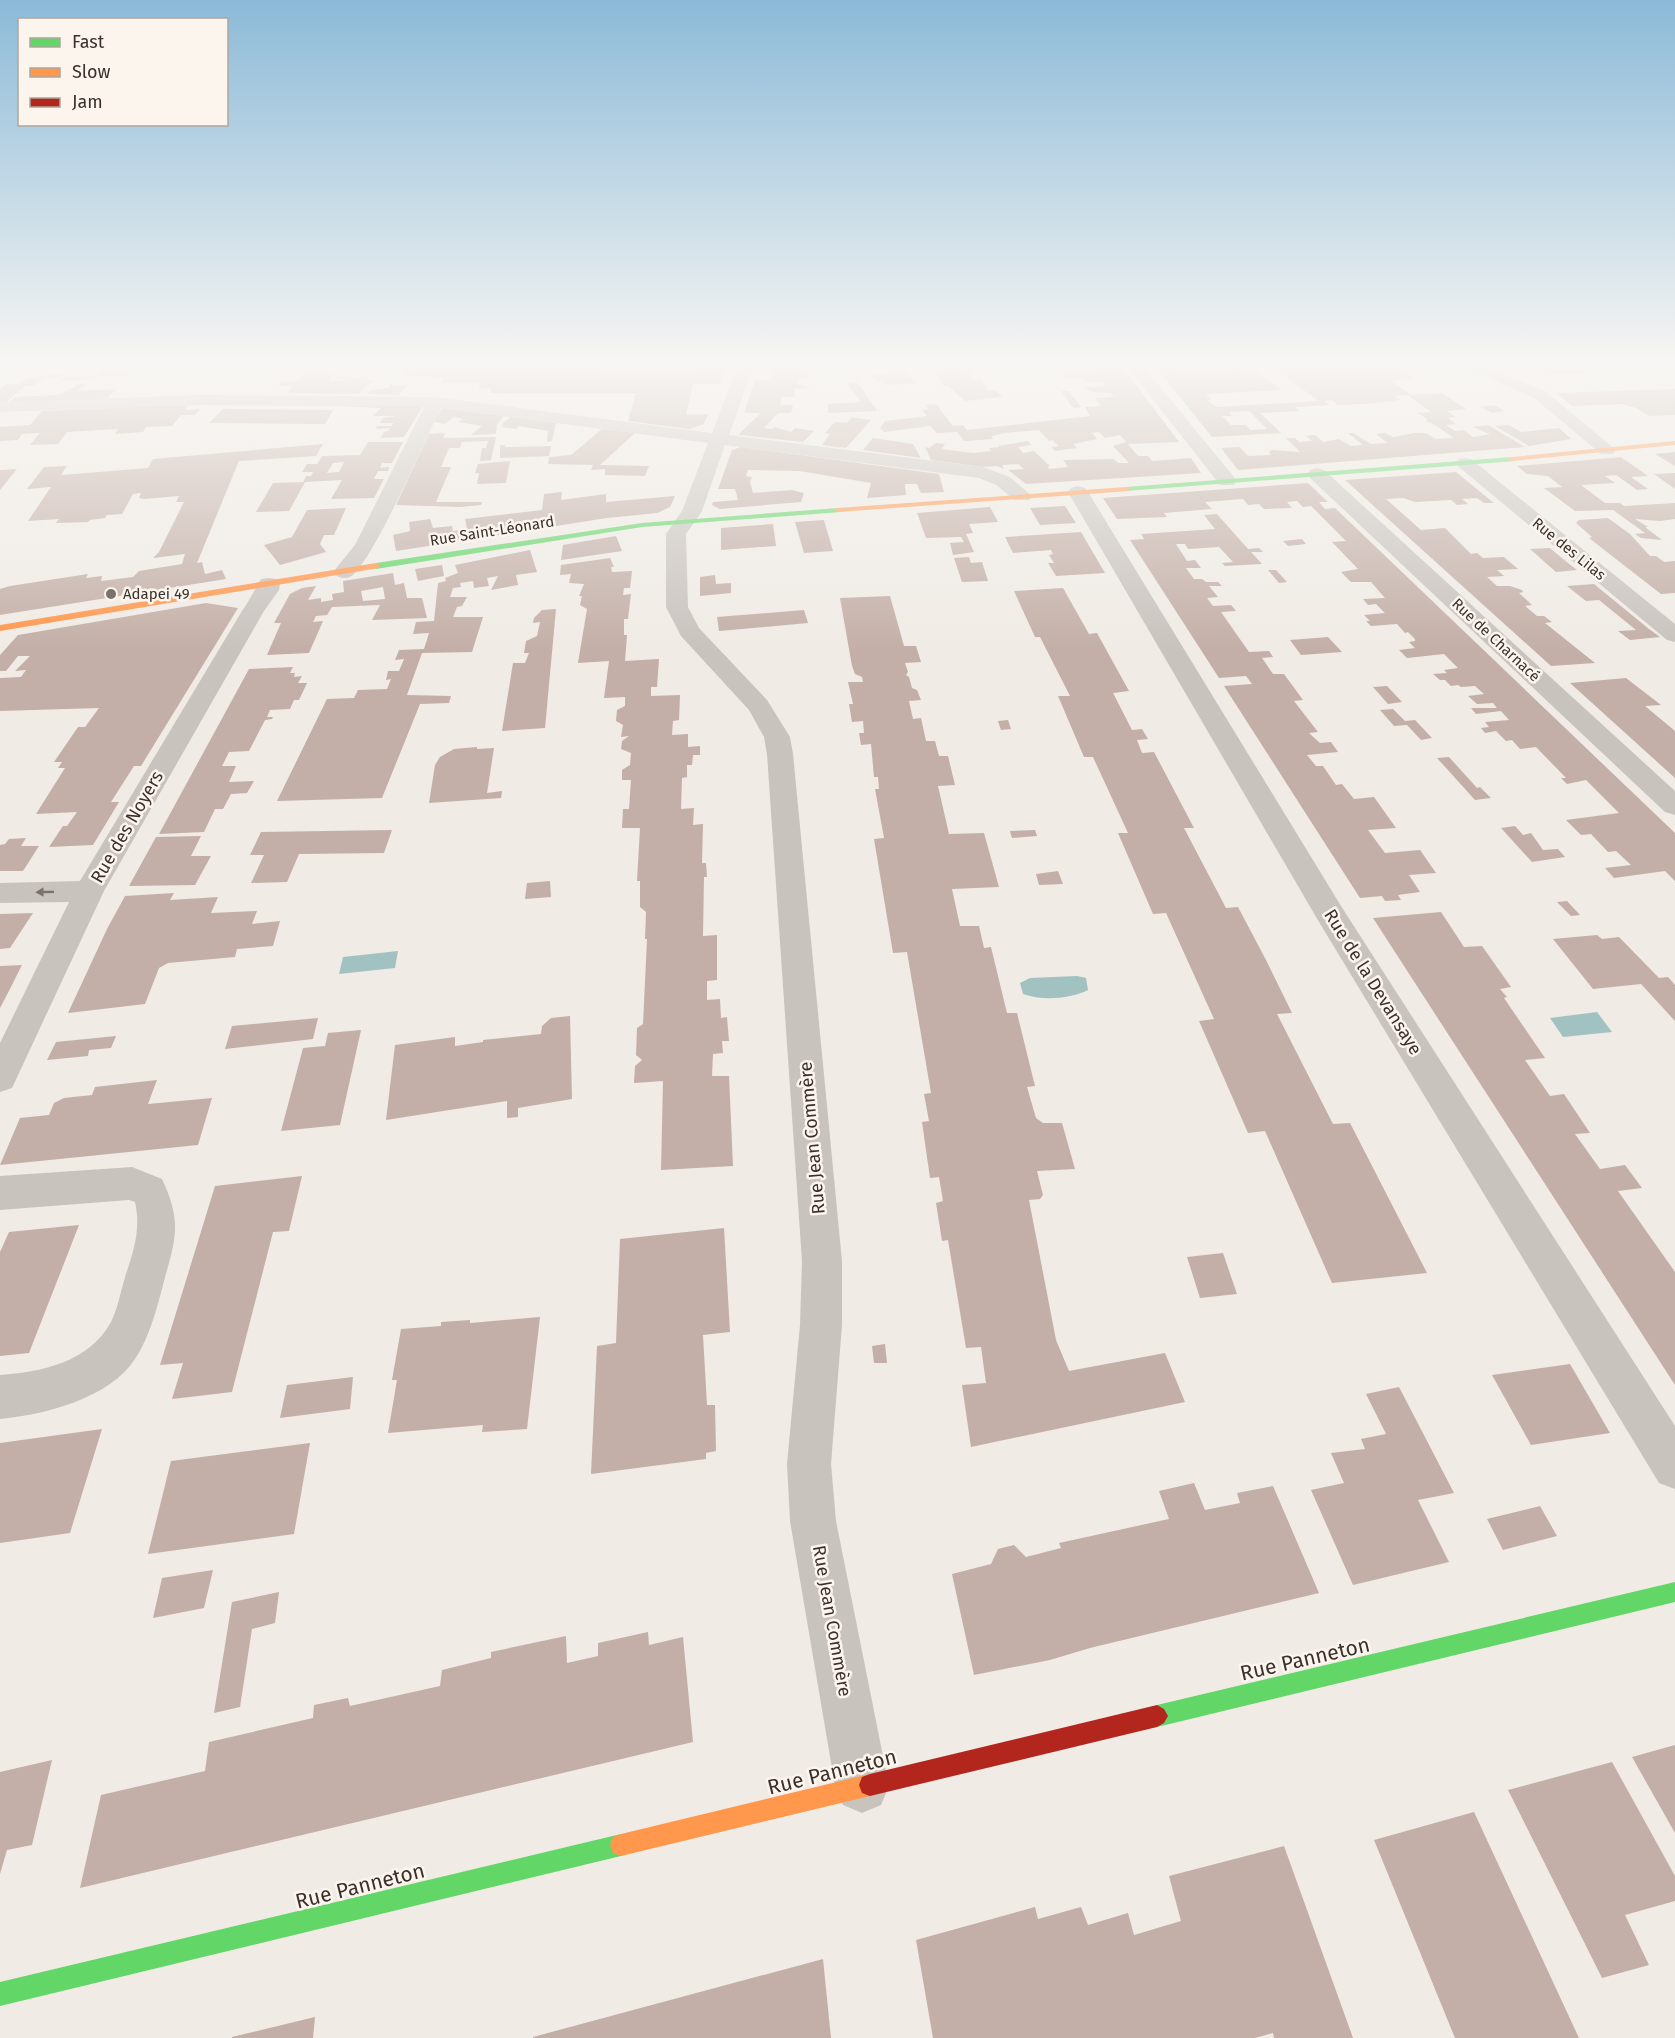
<svg xmlns="http://www.w3.org/2000/svg" width="1675" height="2038" font-family="'Fira Sans',sans-serif">
	<style>
		.green { fill: #d1d6bf }
		.water { fill: #a1c2c1 }
		.building { fill: #c3afa7; fill-rule: evenodd }
		.lines { fill: none; stroke-linecap: round; stroke-linejoin: round }
		.street { fill: #c9c3be; fill-rule: evenodd }
		.fast { fill: #63d668; fill-rule: evenodd }
		.slow { fill: #ff974d; fill-rule: evenodd }
		.jam { fill: #b3261e; fill-rule: evenodd }
		.oneway { fill: #7b726d }
		.poi-dot { fill: #7a716c; stroke: #fbf5ee; stroke-width: 2 }
		.labels { text-anchor: middle; dominant-baseline: central; stroke-width: 5; stroke-linejoin: round; paint-order: stroke }
		.far-street-label { font-size: 15px; fill: #3b302b; stroke: #fbf5ee }
		.far-poi-label { font-size: 15px; fill: #3b302b; stroke: #fbf5ee; text-anchor: start }
		.street-label { font-size: 18px; fill: #3b302b; stroke: #fbf5ee }
		.near-street-label { font-size: 21px; fill: #3b302b; stroke: #fbf5ee }
	</style>
	<rect width="100%" height="100%" fill="#f0ebe5"/>
	<path class="green" d="M1593 365H1666L1675 372 1606 374Z"/>
	<path class="water" d="M398 951 395 968 339 974 343 957Z
		M1077 976 1086 978 1088 990C1070 999 1042 1001 1023 994L1020 983 1030 978Z
		M1597 1012 1612 1032 1563 1037 1550 1018Z"/>
	<path class="building" d="M107 365H118L110 373H128L125 376H97Z
		M403 365H604L603 368 696 369 697 365H728L720 384H693L686 415 708 414 704 424 689 429 628 421 636 393H491V388L479 389 480 383H442L444 378H435V376H409L401 367Z
		M775 365H809L806 378 798 379 797 384 809 388 794 389 795 397H782L780 405H793L791 413H778L764 428 772 429 775 427 791 432 795 428 814 431 803 442 738 435 761 413H744L755 380H770Z
		M969 365 974 370 967 371 974 380 981 379 988 391 996 390 1002 397 965 401 948 386H944L933 370H936L933 367Z
		M1092 365H1121L1179 442 1128 444 1138 456H1148L1152 461 1191 458 1201 473 1026 484 1008 470 1024 469 1018 464 1002 465 1004 469 997 466 983 467 931 460 925 447 929 448 936 443 945 444 942 449 973 453 991 451 989 448 999 447 998 446 1028 441 1031 445 1018 447 1023 453 1034 451 1050 466H1048L1049 469 1068 467 1063 460 1114 459 1118 463H1129L1113 446 1126 442 1120 435 1105 438 1099 432 1092 433 1097 439 1073 444 1077 448 1055 451 1051 447 1059 446 1052 440 1049 441 1039 430 1005 433 991 436 993 439 964 441 957 432 937 433 930 426 884 432 880 428 885 421 927 416 922 410 929 409 926 405 936 404 953 426 963 425 967 430 1090 416 1085 407 1101 406 1095 398 1114 397 1110 393 1091 392 1084 387 1105 386 1102 382H1084L1082 378 1062 377 1060 375H1066L1063 371 1095 369Z
		M1154 365H1190L1193 368 1181 369 1193 373 1231 371 1224 365H1236L1244 371 1254 370 1282 390 1206 394 1211 400H1207L1217 407 1319 401 1269 365H1394L1415 378 1391 381 1412 395 1442 393 1466 409 1447 411 1456 417 1448 418 1456 424 1446 425 1455 431 1464 430 1473 437 1490 434 1472 427 1488 425 1525 447 1238 470 1221 448 1240 447 1248 456 1271 455 1269 452 1272 450 1300 452 1286 438H1295L1299 442 1312 441 1306 436 1315 435 1323 442 1339 439 1351 446 1363 445 1348 433H1353L1371 444 1388 443 1376 434 1385 433 1393 437 1415 433H1426L1435 439 1454 438 1432 423 1425 421 1428 420 1418 413 1431 412 1408 395 1394 396 1400 400 1362 404 1338 405 1332 400 1324 401 1330 405 1295 407 1299 411 1260 413 1281 433 1212 437ZM1249 411 1267 429 1250 430 1246 425H1231L1222 416H1232L1229 412Z
		M1538 365H1573L1587 374 1552 375Z
		M320 372 334 375 329 381H355L334 379 339 375 375 381 368 384 359 394 287 393 293 386H278L282 381H298L305 373Z
		M906 372 917 383 885 385 882 381H875L870 375Z
		M48 374H64L61 377 44 378 33 386H25L4 404H0V389L7 384H19L28 377 45 376Z
		M97 376 93 379 61 381 66 377Z
		M857 382 877 411 828 413V404L861 402 847 383Z
		M79 384H86L77 391 117 389 106 399 7 404 15 397 58 395Z
		M391 384 406 386 399 395 367 394 371 390 388 388Z
		M1675 389V415L1649 416 1636 408 1622 404 1572 406 1557 393Z
		M1061 391H1069L1081 407 1073 408Z
		M338 403 423 406 404 437 381 438 384 432 388 431 390 428 376 429 377 426H392L393 423H380L383 418 397 416H373L381 408 336 406Z
		M177 405 176 406H188L185 410 200 409 195 415H181L172 426 146 427 143 432 115 434 118 429 67 432 58 444 30 445 40 433 22 434 18 440 0 441V427L30 425 42 411Z
		M1494 405 1504 411 1492 413 1481 407Z
		M442 408 504 416 497 424 496 434 471 435 482 426 458 422 463 419 454 417 445 424 434 422Z
		M223 409 333 410 325 424 209 423Z
		M511 417 556 423 552 441 547 442 548 431 519 426 516 429 502 427 503 423Z
		M852 417 871 420 846 448 822 445 830 434 825 433 835 422 847 423Z
		M1509 425 1521 432 1559 428 1571 439 1529 446 1495 426Z
		M602 429 635 433 600 465 649 466 645 476 605 475V469L591 470 593 465 548 464 549 457 571 455Z
		M445 433 443 438 496 437 491 460 480 461 482 448H486L488 441 462 442 460 448H449L441 467H451L436 502H482L481 505 460 507 396 505 429 434Z
		M873 438 913 444 921 458 863 450Z
		M368 442H403L392 463H382L380 468 389 467 388 471H378L374 479H384L374 498 331 499 342 480 305 482 289 511 256 512 273 483 303 482 306 476H311L313 472H302L307 464H317L322 456 360 455ZM344 462 339 472 327 473 333 463Z
		M323 444 316 456 239 461 197 563 202 562 205 574 222 570 226 579 0 615V589L10 586 88 574 86 578 102 576 101 581 133 577 139 571 182 564 185 554 153 558 159 552 184 502H176L179 496 144 499 139 498 141 493 133 494 122 514 107 515 105 518 90 520 88 522 56 523 59 519 28 521 51 487 27 489 44 467 67 466 61 475 148 468 153 459Z
		M500 445H505V447L551 446 549 456 500 458Z
		M741 447 939 474 944 492 921 493 917 484H905L906 495 867 498 871 483 799 471 748 470 746 476 752 477 750 482 753 493 792 490 804 493 801 502 720 509 712 505 713 502 738 500 735 489H718L732 450Z
		M1675 452V466L1655 454Z
		M1621 457 1648 476 1631 477 1648 489 1637 490 1616 475 1605 476 1615 483 1581 485 1605 503H1620L1624 506 1675 503V519L1660 521 1635 519 1648 527H1645L1662 540 1641 538 1635 534 1645 533 1613 510 1575 511 1544 488 1562 487 1548 476 1527 474 1517 466Z
		M510 461 506 483 477 484 479 473H475L478 464Z
		M17 469 0 490V470Z
		M1456 472 1494 503H1484L1477 498 1462 499 1468 504 1457 505 1451 500 1415 502 1403 498 1386 499 1421 530 1445 528 1471 554 1477 553 1483 558 1504 557 1518 569 1497 570 1504 576 1487 577 1497 586H1510L1522 590 1523 592 1519 593 1532 605 1525 606 1537 616H1544L1552 622 1545 623 1595 663 1551 666 1345 480Z
		M1675 473V489L1654 474Z
		M1308 483 1328 502H1319L1325 509 1335 508 1675 833V881L1665 871 1614 878 1605 868 1631 865 1616 851 1608 852 1591 834 1581 835 1566 820 1619 813 1586 780 1567 784 1561 778H1566L1536 747 1520 749 1512 740 1506 741 1496 731 1485 733 1481 728 1489 727 1485 722 1509 720 1501 711 1476 714 1471 708H1497L1493 703 1477 704 1468 696 1484 694 1475 686 1461 687 1458 685 1451 686 1445 680H1440L1433 674 1447 673 1444 670 1458 668 1444 654 1407 658 1399 650 1415 648 1409 642 1415 641V639L1408 632 1405 633 1397 624 1371 626 1366 621H1370L1364 615 1385 613 1376 604 1368 605 1363 599 1385 598 1371 582H1351L1341 572 1358 569 1332 542 1346 541 1311 506 1303 507 1297 501 1287 502 1292 508 1264 509 1259 504 1248 505 1243 499 1205 502 1212 509 1164 513 1167 517 1117 519 1103 498Z
		M562 492 561 500 606 494V502L675 496 670 507 657 513 607 518 396 551 393 535 410 531 409 522 430 519 433 528 452 526 453 531 467 529 465 519 542 510 544 494Z
		M1065 506 1076 523 1040 525 1030 508Z
		M990 507 998 522 969 524 973 533 966 534 974 552 953 555 950 543 964 542 961 537 926 538 917 513Z
		M346 508 334 535H324L320 544 326 552 280 565 264 545 292 537 307 510Z
		M1217 514 1248 549 1259 548 1263 552H1251L1262 564 1225 566 1222 563 1233 562 1219 547 1188 549 1185 544H1176L1187 561 1195 560 1201 568H1186L1194 579H1202L1206 582H1218L1222 586H1209L1218 597 1207 598 1213 606 1231 605 1236 611 1221 612 1249 652 1269 651 1273 657 1262 658 1273 674H1284L1303 700 1294 701 1318 732 1309 733 1320 743 1331 742 1338 752 1307 755 1316 766H1323L1336 785 1342 784 1354 799 1374 797 1396 828 1368 830 1385 853 1420 850 1436 873 1409 875 1420 892 1398 895 1401 900 1385 901 1382 896 1360 898 1224 686 1252 684 1246 676 1219 678 1130 540 1144 539 1141 534 1215 529 1204 515Z
		M1608 518 1630 534 1650 556H1656L1664 562 1675 561V593L1661 594 1589 538 1592 537 1576 523 1579 520Z
		M824 520 833 551 804 553 795 522Z
		M773 524 776 546 721 550V528Z
		M1081 532 1105 573 1056 576 1048 563H1054L1049 555 1053 554 1051 550 1013 553 1005 537Z
		M616 536 622 551 561 560 563 545Z
		M1302 539 1306 544 1288 546 1283 541Z
		M1550 548 1563 559 1577 570 1556 572 1530 549Z
		M530 550 537 572 516 575 518 585 491 590 498 576 487 578 489 586 474 588 473 581 460 583 461 587 453 588 450 597H467L462 606 457 607 453 617H483L472 652 422 653 407 695 451 696 449 703 420 704 382 798 277 801 327 699 354 698 358 690 387 689 391 679 386 680 388 671H399L404 659 395 660 399 650 424 649 429 633 413 634 416 622 434 621 438 583 446 581 445 578 458 573 455 565Z
		M969 557 971 563 982 562 988 581 962 582 954 558Z
		M610 558 614 567H611L612 572 632 571 630 588H624L623 595 631 594 628 619H624V635H627L625 661 659 659 657 687H651V696L680 695 679 720 673 721 672 735 688 734V747L700 746V755H693L692 765H687V777L682 778 681 809 694 808 693 825 703 824 702 863H706L707 877H704L703 936 717 935V980L707 981V1000L720 999 721 1018 727 1017 729 1041H722L723 1053 713 1054 712 1076H729L733 1166 661 1170 663 1081 634 1083 635 1066 642 1060 636 1055 637 1028 643 1024 647 939H645L646 912 640 907V881H637L640 828H622L623 809H629L631 780H622V770L630 765 631 753 621 749 622 741 629 736 621 737 623 725 616 721 617 710 625 706V697L604 698 609 661 578 663 587 609 580 605 582 596H579L584 584 569 583 571 574 560 575 561 565Z
		M442 565 444 576 418 581 415 569Z
		M1268 570H1276L1287 582 1279 583Z
		M393 573 395 585 404 583 407 598H422L427 618 372 620 380 605 332 607 327 615 316 616 313 622 323 621 309 653 267 655 281 623H274L290 594 302 588 316 586 308 600 321 598V602L333 600 332 594 344 592 343 581ZM383 587 385 599 363 601 361 591Z
		M715 575 716 584 731 583V593L700 596V577Z
		M1594 584 1649 629 1660 637 1630 640 1618 631 1636 630 1599 600 1586 601 1567 586Z
		M1063 588 1089 634 1097 633 1129 691 1113 693 1132 730 1142 729 1148 739 1137 740 1142 753 1154 752 1194 828H1184L1226 908 1238 907 1266 960 1292 1013 1277 1014 1333 1124 1350 1123 1427 1273 1332 1283 1265 1131 1248 1133 1199 1021 1214 1019 1166 913 1153 914 1118 833H1128L1093 757H1084L1058 696H1070L1040 637H1035L1014 591Z
		M890 596 904 646H916L921 662 905 663 908 672 906 675 909 677 912 688 917 690 921 700 909 701 913 719 921 718 926 741H935L939 756H948L955 785 938 786 949 834 984 833 999 887 952 889 960 926H979L984 948 991 947 1007 1013H1017L1035 1086 1027 1087 1036 1118 1043 1123H1062L1075 1169 1037 1171 1043 1195 1040 1199 1029 1200 1056 1340 1069 1371 1165 1353 1185 1402 971 1447 962 1385 986 1383 981 1347 966 1348 948 1240 942 1241 936 1203 943 1201 939 1177 930 1178 922 1122 929 1121 924 1094 931 1093 907 952 893 953 874 839 884 838 875 789H879L878 777H874L871 744 861 745 859 733H864L863 721 852 722 849 704H853L848 682H863L862 677 855 674 852 666 840 598Z
		M206 603 238 608 141 766H134L111 802H119L93 845 49 847 63 826H67L77 812 36 814 65 768H58L62 762H54L78 727H85L99 708 0 711V678L21 677 26 670 15 671 30 656H18L6 671H0V655L18 635Z
		M556 609 545 728 502 731 513 663H525L529 653H524L526 641 537 636 540 622 533 623 534 618 542 610Z
		M804 610 808 623 719 631 717 617Z
		M1328 637 1342 652 1301 655 1290 640Z
		M293 667 290 673H295L294 677 302 676 298 683H307L299 700H294L290 709 270 710 267 717H273L272 719 265 720 249 751 229 752 222 766H236L229 782 254 781 247 793 231 794 223 809H215L204 832 159 834 249 669Z
		M1626 678 1661 705 1645 706 1675 731V778L1570 683Z
		M1387 686 1402 702 1388 704 1373 687Z
		M1393 709 1405 721 1415 720 1432 738 1421 740 1407 725 1394 726 1380 710Z
		M1008 720 1011 729 1001 730 998 721Z
		M477 747V749L494 748 487 793 502 791 501 798 429 803 435 765 440 757 454 749Z
		M1449 757 1477 788 1480 787 1491 798 1475 800 1437 758Z
		M1515 826 1523 835 1531 833 1543 850 1558 849 1565 857 1532 862 1501 828Z
		M392 830 384 853 299 854 287 882 251 883 264 855H250L261 832Z
		M1035 830 1037 836 1012 838 1010 831Z
		M201 836 191 856H211L195 885 129 886 156 837Z
		M26 838 21 846H39L23 871H0V845L5 844 9 839Z
		M1058 871 1063 884 1039 885 1036 874Z
		M550 881 551 897 525 899 527 883Z
		M174 893 170 900 218 897 211 913 257 911 252 924 280 921 273 946 237 949 235 957 168 963 159 968 145 1004 68 1013 107 929 125 896Z
		M1567 901 1580 915 1571 916 1557 902Z
		M1441 912 1464 947 1482 946 1511 987 1500 989 1507 997 1504 998 1545 1058 1525 1060 1550 1096 1564 1094 1590 1133 1575 1134 1600 1169 1625 1165 1642 1188 1618 1191 1675 1272V1385L1373 918Z
		M33 913 10 948 0 949V914Z
		M1597 935 1602 939 1619 937 1659 978 1668 977 1675 985V1021L1641 984 1593 989 1553 939Z
		M22 965 12 985 0 1008V966Z
		M570 1016 572 1099 518 1108V1117L507 1118V1101L386 1120 395 1045 455 1037V1046L483 1042V1040L541 1034 542 1026 551 1018Z
		M318 1018 313 1039 225 1049 232 1026Z
		M361 1030 340 1125 281 1131 303 1048 325 1046 328 1033Z
		M116 1036 111 1048 89 1050 88 1056 47 1060 56 1042Z
		M157 1080 148 1104 212 1098 198 1145 0 1165 20 1118 49 1115 54 1103 64 1098 92 1095 95 1087Z
		M302 1176 289 1231 273 1232 232 1392 172 1399 183 1363 160 1365 215 1186Z
		M79 1225 29 1353 0 1356V1252L9 1232Z
		M724 1228 730 1332 703 1335 707 1405H715L716 1451 706 1453V1459L591 1474 597 1346 616 1343 620 1239Z
		M1223 1253 1237 1294 1200 1298 1187 1257Z
		M540 1317 527 1429 482 1432 483 1425 388 1433 397 1380H392L401 1329 441 1326V1322L470 1320V1323Z
		M885 1344 887 1363H874L872 1346Z
		M1570 1364 1610 1433 1531 1445 1492 1375Z
		M353 1377 350 1409 280 1418 287 1385Z
		M1399 1387 1454 1493 1418 1500 1449 1562 1353 1585 1311 1490 1344 1483 1331 1453 1365 1449 1361 1439 1386 1434 1366 1394Z
		M102 1429 70 1533 0 1543V1443Z
		M310 1443 294 1534 148 1554 171 1461Z
		M1194 1483 1205 1510 1240 1503 1237 1493 1273 1486 1319 1593 1090 1648 1050 1660 974 1675 952 1574 991 1564 998 1549 1014 1545 1026 1557 1061 1548 1059 1543 1169 1519 1159 1491Z
		M1540 1506 1557 1536 1503 1550 1487 1519Z
		M213 1570 204 1608 153 1618 162 1578Z
		M279 1592 275 1623 252 1629 240 1707 214 1713 232 1602Z
		M648 1632 649 1645 683 1637 693 1742 80 1888 101 1795 205 1771 209 1742 313 1718 314 1705 348 1698 350 1706 440 1686 442 1670 491 1658V1652L566 1636 567 1663 598 1656V1643Z
		M1675 1745V1833L1632 1757Z
		M52 1760 32 1845 7 1850 0 1874V1772Z
		M1612 1762 1675 1876V1901L1625 1915 1649 1965 1602 1978 1508 1790Z
		M1474 1812 1579 2038H1455L1374 1840Z
		M1284 1846 1353 2038H1274L1273 2033 1255 2038H933L916 1940 1035 1907 1038 1919 1081 1907 1088 1925 1128 1913 1134 1935 1181 1921 1169 1876Z
		M823 1959 831 2038H533V2037Z
		M315 2017 313 2038H232V2037Z"/>
	<g class="lines">
		<path class="street" d="M738 365H754L729 435 983 467 1010 477 1032 496 1029 500H1015L996 485 979 478 725 445 702 511 686 534 688 607 699 628 767 700 790 737 793 754 842 1261V1325L831 1464 836 1521 889 1786 881 1805 862 1813 843 1805 835 1786 790 1521 787 1464 800 1325 802 1261 767 754 764 737 749 710 681 636 666 607V534L682 511 708 443 441 408C427 436 371 566 350 577 346 579 341 578 337 576L333 572 355 545 424 407 201 405 0 412V402L201 395 435 397 712 433Z
			M1126 365H1142L1234 477 1236 481 1234 485H1220Z
			M1462 365H1483L1545 391 1616 450 1613 454H1601L1533 397 1464 368Z
			M1465 458 1471 459 1675 624V642L1667 640 1459 467 1456 463 1459 459Z
			M1317 468 1324 470 1675 791V815L1665 812 1310 478 1308 474 1310 470Z
			M1078 486 1085 488 1088 492 1341 906 1675 1426V1489L1659 1483 1319 922 1068 492 1071 488Z
			M269 578 277 579 280 584 279 590 264 611 104 891 12 1088 0 1092V1043L69 902 0 903V883L80 881 242 611C249 601 255 589 261 579Z
			M132 1167 162 1179C182 1222 176 1238 164 1281 157 1308 150 1336 135 1359 110 1398 44 1415 0 1419V1375C42 1372 89 1362 111 1322 118 1308 121 1290 126 1274 134 1250 141 1228 135 1202L129 1200 0 1210V1176Z"/>
		<path class="fast" d="M1512 457 1516 459 1515 461 1126 491 1122 489 1126 487Z
			M838 508 842 510 841 512 642 527 376 569 372 566 376 563 642 523Z
			M1675 1582V1602L1157 1727 1150 1723 1146 1716 1150 1709 1157 1705Z
			M621 1834 629 1837 632 1845 629 1853 621 1856 0 2006V1982Z"/>
		<path class="slow" d="M1675 441V445L1512 461 1508 459 1512 457Z
			M1126 487 1130 489 1129 491 838 512 834 510 838 508Z
			M376 563 379 564V568L0 631V625Z
			M870 1774 878 1777 881 1785 878 1793 870 1796 621 1856 613 1853 610 1845 613 1837 621 1834Z"/>
		<path class="jam" d="M1157 1705 1164 1709 1168 1716 1164 1723 1157 1727 870 1796 862 1793 859 1785 862 1777 870 1774Z"/>
	</g>
	<defs><path id="oneway-solid" d="M-6-.8H1V-3.2L6.5 0L1 3.2V.8H-6Z" transform="scale(1.5)"/></defs>
	<use class="oneway" href="#oneway-solid" transform="translate(45 892) rotate(179)"/>
	<linearGradient id="sky" x2="0" y2="1"><stop stop-color="#8bbad8"/><stop offset="0.56" stop-color="#f8f6f3"/><stop offset="1" stop-color="#f8f6f3" stop-opacity="0"/></linearGradient>
	<rect width="1675" height="650" fill="url(#sky)"/>
	<circle class="poi-dot" cx="111" cy="594" r="6"/>
	<g class="labels">
		<g class="far-street-label">
			<text transform="translate(492 531) rotate(-9)">Rue Saint-Léonard</text>
			<text transform="translate(1569 549) rotate(39)">Rue des Lilas</text>
			<text transform="translate(1496 640) rotate(43)">Rue de Charnacé</text>
		</g>
		<g class="far-poi-label">
			<text x="123" y="594">Adapei 49</text>
		</g>
		<g class="street-label">
			<text transform="translate(127 827) rotate(-60)">Rue des Noyers</text>
			<text transform="translate(1373 982) rotate(58)">Rue de la Devansaye</text>
			<text transform="translate(812 1138) rotate(-95)">Rue Jean Commère</text>
			<text transform="translate(832 1621) rotate(80)">Rue Jean Commère</text>
		</g>
		<g class="near-street-label">
			<text transform="translate(1305 1659) rotate(-13)">Rue Panneton</text>
			<text transform="translate(832 1772) rotate(-14)">Rue Panneton</text>
			<text transform="translate(360 1886) rotate(-14)">Rue Panneton</text>
		</g>
	</g>
	<rect x="18" y="18" width="210" height="108" fill="#fbf5ee" stroke="#aea6a0" stroke-width="1.5"/>
	<rect x="30" y="38" width="30" height="9" fill="#63d668" stroke="#aea6a0" stroke-width="1.5"/>
	<text x="72" y="48" font-size="18" fill="#3b302b">Fast</text>
	<rect x="30" y="68" width="30" height="9" fill="#ff974d" stroke="#aea6a0" stroke-width="1.5"/>
	<text x="72" y="78" font-size="18" fill="#3b302b">Slow</text>
	<rect x="30" y="98" width="30" height="9" fill="#b3261e" stroke="#aea6a0" stroke-width="1.5"/>
	<text x="72" y="108" font-size="18" fill="#3b302b">Jam</text>
</svg>
